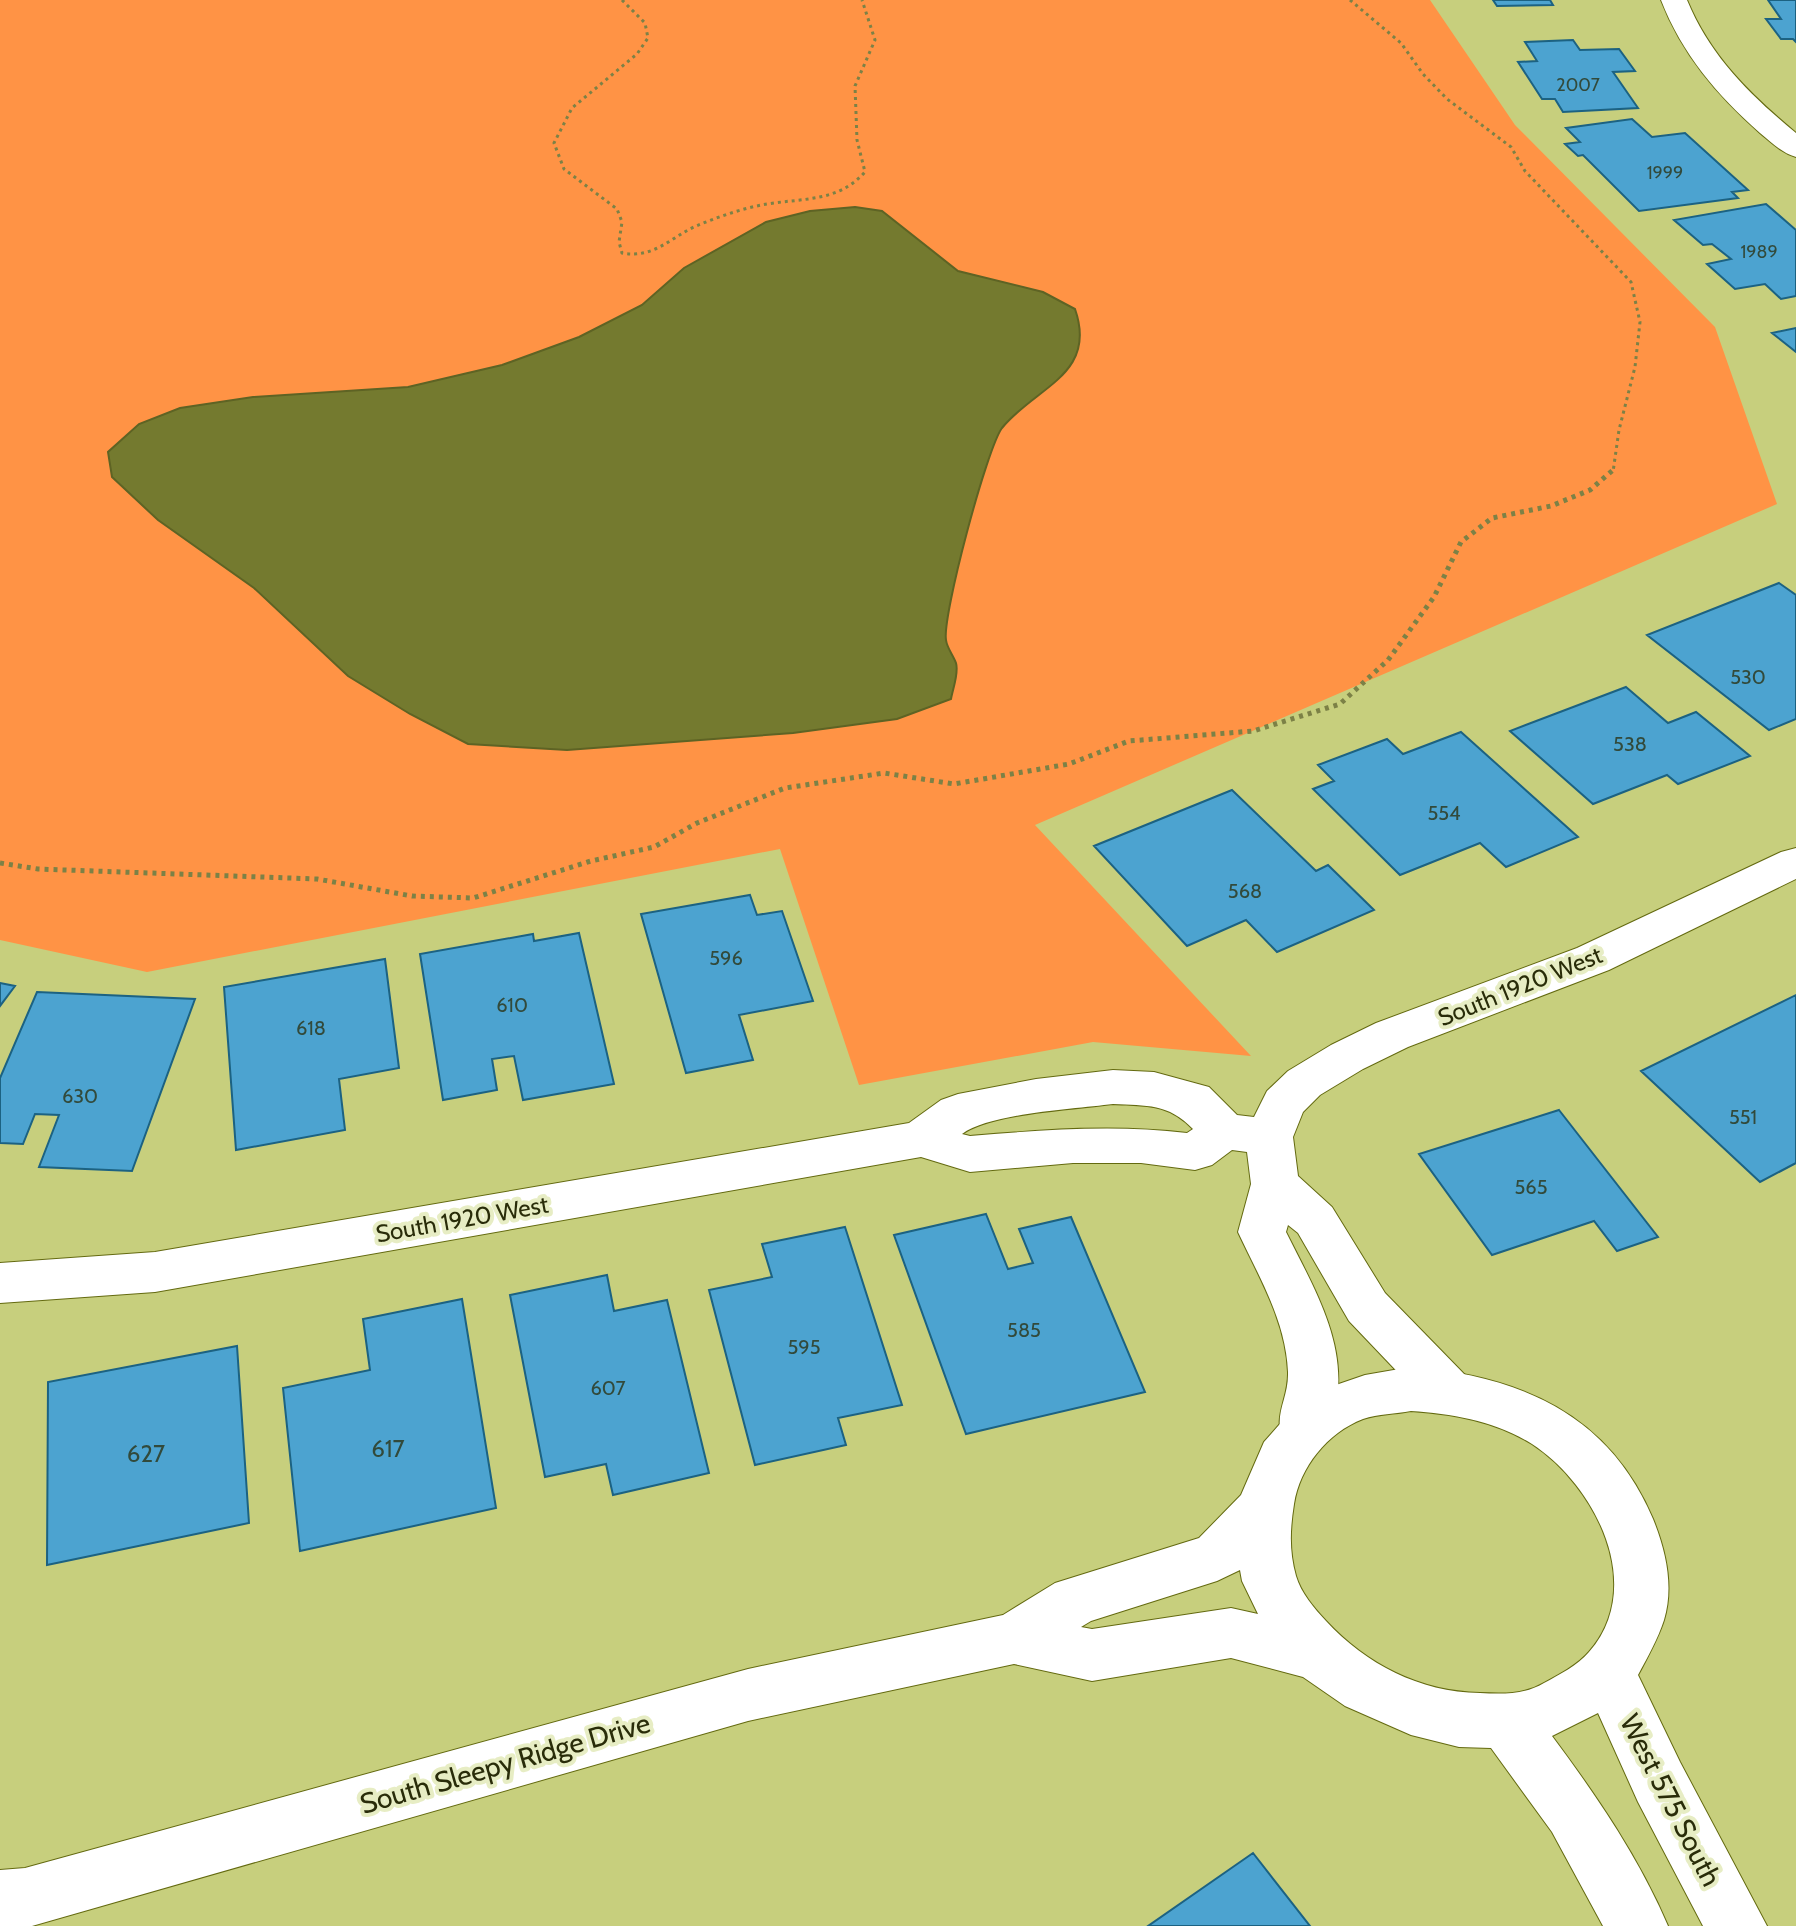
<svg xmlns="http://www.w3.org/2000/svg" width="1796" height="1926" font-family="Cabin,sans-serif">
	<style>
		.green { fill: #ff9345 }
		.water { fill: #747a2f; stroke: #5e6324; stroke-width: 2 }
		.building { fill: #4ca3d0; stroke: #1c6282; stroke-width: 2 }
		.lines { fill: none; stroke-linecap: round; stroke-linejoin: round }
		.street-casing { stroke: #646a10; stroke-width: 2 }
		.secondary-casing { stroke: #646a10; stroke-width: 2 }
		.path-far1 { stroke: #7c8146; stroke-width: 3; stroke-dasharray: 3 4; stroke-linecap: butt }
		.path { stroke: #7c8146; stroke-width: 5; stroke-dasharray: 4 5; stroke-linecap: butt }
		.street { fill: #fff; fill-rule: evenodd }
		.secondary { fill: #fff; fill-rule: evenodd }
		.labels { text-anchor: middle; dominant-baseline: central; stroke-width: 8; stroke-linejoin: round; paint-order: stroke }
		.far-number-label { font-size: 18px; fill: #324a3b }
		.number-label { font-size: 20px; fill: #324a3b }
		.street-label { font-size: 24px; fill: #292c09; stroke: #e7edc4 }
		.near-number-label { font-size: 24px; fill: #324a3b }
		.near-street-label { font-size: 28px; fill: #292c09; stroke: #e7edc4 }
	</style>
	<rect width="100%" height="100%" fill="#c7cf7d"/>
	<path class="green" d="M0 0H1430L1515 125 1715 327 1777 504 1035 825 1251 1056 1093 1042 859 1085 780 849 147 972 0 940Z"/>
	<path class="water" d="M855 207 882 211 958 271 1043 292 1075 309C1098 375 1035 387 1002 428 987 448 942 616 946 640 947 648 953 655 956 663 959 673 953 688 951 699L897 719 793 733 567 750 468 744 410 714 348 676 254 588 158 520 112 477 108 452 139 424 180 408 253 397 408 387 502 365 579 337 642 305 684 268 766 222 810 211Z"/>
	<path class="building" d="M1493 0H1550L1553 5 1497 6Z
		M1768 0H1796V42L1793 39H1781L1766 19H1781Z
		M1573 40 1580 50 1619 49 1635 71 1613 72 1638 108 1563 112 1555 99H1542L1518 62 1537 61 1525 42Z
		M1632 119 1652 137 1685 133 1748 190 1732 192 1738 198 1639 211 1583 155 1578 156 1565 144 1580 142 1566 128Z
		M1766 204 1796 230V296L1781 299 1765 284 1735 289 1707 264 1731 259 1712 244 1703 245 1674 220Z
		M1796 328V352L1772 333Z
		M1779 583 1796 595V719L1769 730 1647 635Z
		M1626 687 1668 723 1696 712 1750 756 1678 784 1667 775 1593 804 1510 731Z
		M1461 732 1578 837 1506 867 1480 843 1400 875 1313 789 1334 781 1318 765 1387 739 1403 754Z
		M1232 790 1316 871 1328 865 1374 910 1277 952 1246 920 1187 946 1094 846Z
		M750 895 757 915 782 911 813 1001 739 1015 753 1060 686 1073 641 914Z
		M579 933 614 1084 523 1100 514 1056 492 1059 497 1090 443 1100 420 954 533 934 534 941Z
		M385 959 399 1068 339 1079 345 1130 236 1150 224 987Z
		M0 983 15 986 0 1006Z
		M37 992 195 999 132 1171 39 1167 59 1115 35 1114 23 1144 0 1143V1078Z
		M1796 995V1163L1760 1182 1641 1071Z
		M1559 1110 1658 1237 1617 1251 1594 1221 1492 1255 1419 1154Z
		M986 1214 1008 1269 1033 1263 1019 1229 1071 1217 1145 1392 966 1434 894 1235Z
		M845 1227 902 1405 838 1418 846 1445 755 1465 709 1290 772 1277 762 1244Z
		M607 1275 614 1311 667 1300 709 1473 613 1495 606 1464 545 1477 510 1295Z
		M462 1299 496 1508 300 1551 283 1388 370 1370 363 1319Z
		M237 1346 249 1523 47 1565 48 1382Z
		M1253 1853 1310 1926H1148Z"/>
	<g class="lines">
		<g class="street-casing">
			<path id="street" d="M1661 0H1687C1710 56 1750 95 1796 133V157C1782 153 1772 143 1760 133 1717 95 1682 54 1661 0Z
				M1796 848V879L1609 970 1408 1047 1363 1069 1320 1095 1303 1112 1293 1137 1298 1176 1332 1207 1385 1293 1466 1376 1474 1391 1466 1406 1448 1413 1430 1406 1349 1321 1298 1233 1288 1225 1286 1232C1321 1302 1361 1365 1323 1445L1304 1451 1285 1445C1271 1415 1289 1401 1288 1372 1286 1321 1259 1277 1238 1232L1251 1184 1247 1152 1232 1150 1212 1165 1195 1170 1141 1163H1073L970 1172 921 1157 155 1292 0 1303V1263L155 1252 909 1123 941 1100 958 1094 1036 1079 1113 1070 1154 1072 1209 1087 1237 1115 1254 1117 1267 1091 1288 1071 1331 1045 1376 1023 1577 948 1781 852ZM1113 1104C1147 1106 1168 1103 1193 1129L1187 1133C1114 1124 1043 1130 970 1136L962 1134C990 1113 1076 1109 1113 1104Z"/>
		</g>
		<g class="secondary-casing">
			<path id="secondary" d="M1411 1367C1520 1376 1609 1414 1653 1519 1666 1551 1674 1587 1664 1620 1658 1639 1647 1658 1638 1675L1680 1762 1767 1926H1703L1638 1802 1598 1713 1552 1736C1596 1795 1639 1858 1668 1926H1603L1552 1832 1491 1748 1459 1747 1411 1735 1345 1706 1303 1677 1231 1658 1092 1681 1014 1664 748 1721 32 1926H0V1870L25 1868 748 1669 1003 1615 1055 1583 1199 1538 1241 1495 1264 1442 1293 1409 1333 1386 1365 1375ZM1411 1411C1454 1414 1495 1421 1532 1444 1595 1485 1647 1586 1589 1652 1578 1665 1559 1675 1544 1683 1524 1695 1502 1694 1480 1693 1419 1692 1366 1664 1326 1621 1314 1608 1301 1593 1296 1576 1289 1551 1290 1529 1294 1504 1300 1467 1327 1433 1363 1419 1378 1414 1396 1414 1411 1411ZM1240 1570 1242 1581 1258 1614 1231 1608 1092 1629 1081 1627 1091 1621 1217 1581Z"/>
		</g>
		<path class="path-far1" d="M622 0 645 23 648 38 637 54 572 108 554 143 564 169 617 209 622 222 619 242 622 253C653 259 670 238 696 226 718 217 743 208 767 204 804 198 838 202 865 172L857 140 855 86 875 40 862 0
			M1350 0 1401 43 1423 74 1447 99 1511 147 1525 171 1631 282 1640 322 1635 367 1619 430 1613 472"/>
		<path class="path" d="M0 863 38 869 317 879 412 896 473 898 591 861 654 847 697 823 785 788 884 773 954 784 1069 764 1129 741 1253 731 1340 704 1388 660 1434 597 1461 542 1492 518 1551 506 1590 490 1613 470"/>
		<use href="#street" class="street"/>
		<use href="#secondary" class="secondary"/>
	</g>
	<g class="labels">
		<g class="far-number-label">
			<text x="1578" y="85">2007</text>
			<text x="1665" y="173">1999</text>
			<text x="1759" y="252">1989</text>
		</g>
		<g class="number-label">
			<text x="1748" y="677">530</text>
			<text x="1630" y="744">538</text>
			<text x="1444" y="813">554</text>
			<text x="1245" y="891">568</text>
			<text x="726" y="958">596</text>
			<text x="512" y="1005">610</text>
			<text x="311" y="1028">618</text>
			<text x="80" y="1096">630</text>
			<text x="1743" y="1117">551</text>
			<text x="1531" y="1187">565</text>
			<text x="1024" y="1330">585</text>
			<text x="804" y="1347">595</text>
			<text x="608" y="1388">607</text>
		</g>
		<g class="street-label">
			<text transform="translate(1520 986) rotate(-22)">South 1920 West</text>
			<text transform="translate(462 1219) rotate(-10)">South 1920 West</text>
		</g>
		<g class="near-number-label">
			<text x="388" y="1448">617</text>
			<text x="146" y="1453">627</text>
		</g>
		<g class="near-street-label">
			<text transform="translate(505 1763) rotate(-16)">South Sleepy Ridge Drive</text>
			<text transform="translate(1671 1800) rotate(63)">West 575 South</text>
		</g>
	</g>
</svg>
